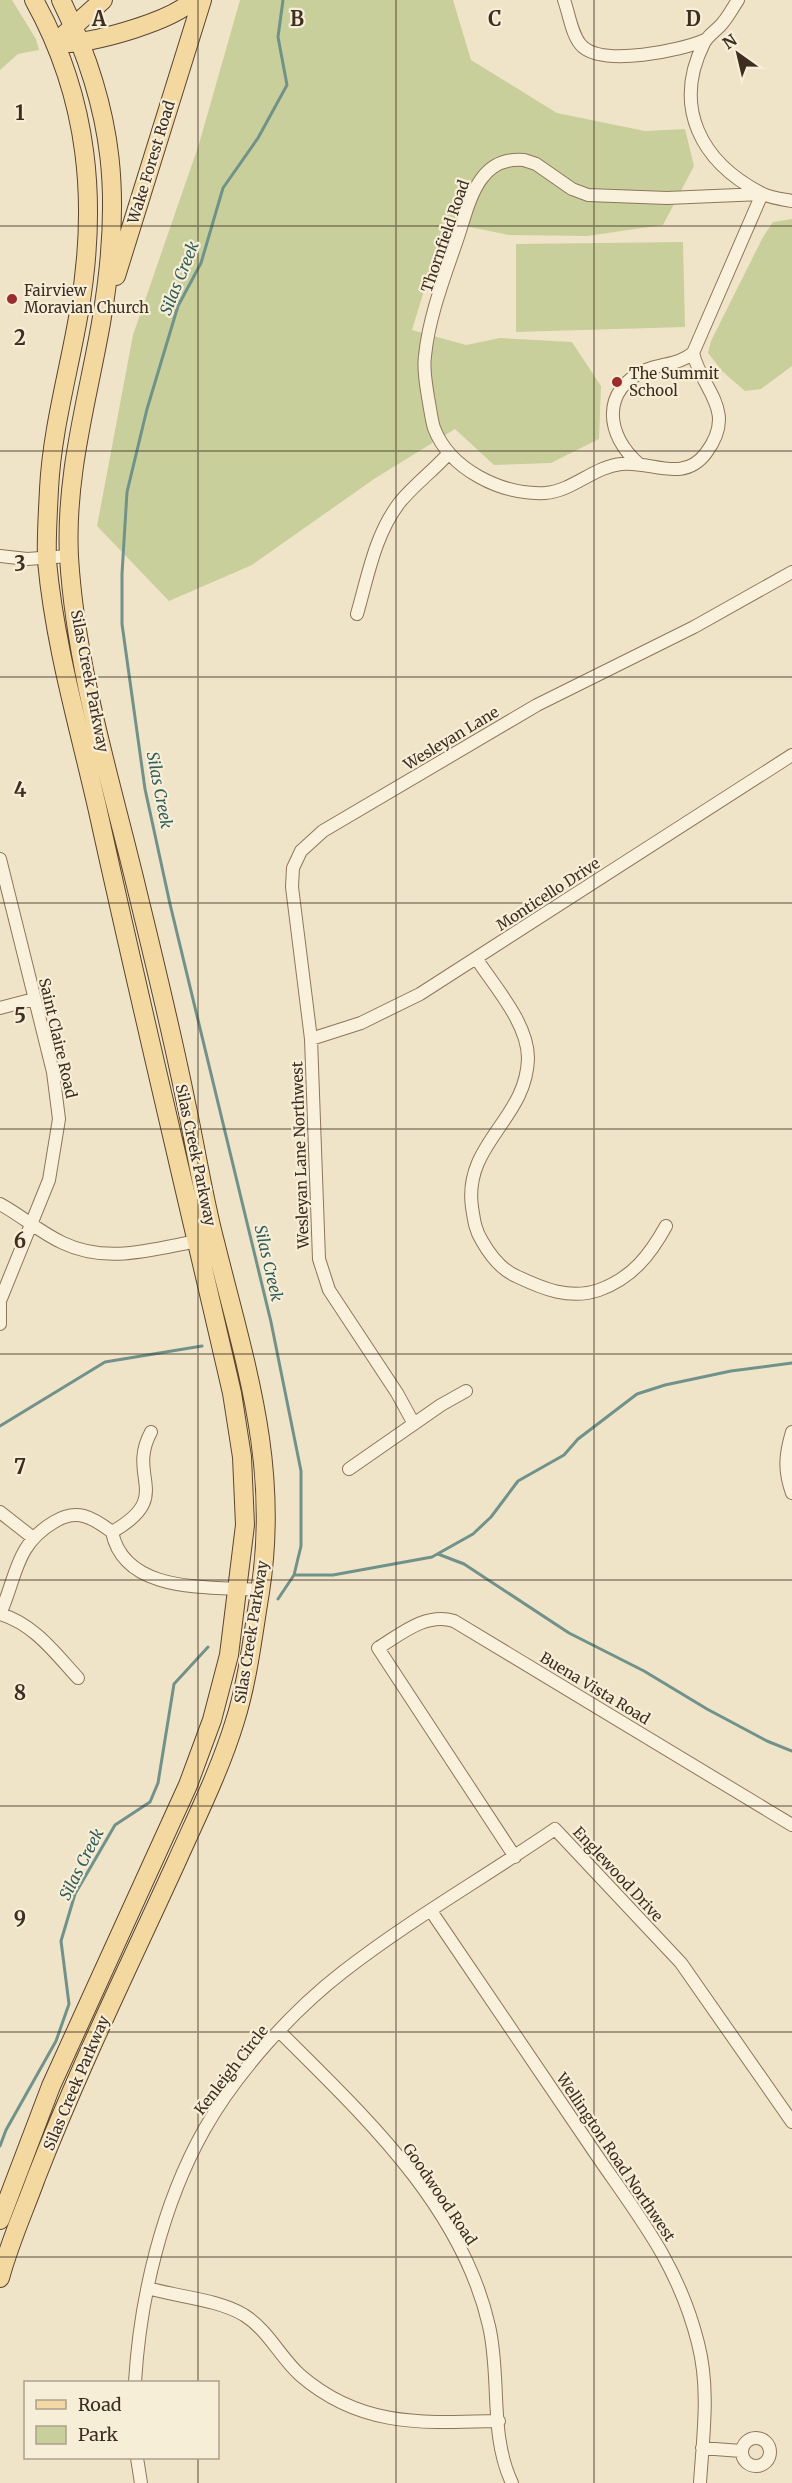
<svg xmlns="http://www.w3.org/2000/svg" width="792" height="2483" font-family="Merriweather,serif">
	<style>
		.green { fill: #c9cf9b }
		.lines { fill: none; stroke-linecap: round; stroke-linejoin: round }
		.stream { stroke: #6f938a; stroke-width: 3 }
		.street-casing { stroke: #8d765c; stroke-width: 14 }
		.primary-casing { stroke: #5b4430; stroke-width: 20 }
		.street { stroke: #faf1dc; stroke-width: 12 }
		.primary { stroke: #f3d9a0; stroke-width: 18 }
		.grid { fill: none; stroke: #3d2e20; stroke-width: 1.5; stroke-opacity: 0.55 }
		.poi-dot { fill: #9e2a2b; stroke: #f7eed8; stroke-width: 2 }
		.labels { text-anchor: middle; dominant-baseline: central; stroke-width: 4.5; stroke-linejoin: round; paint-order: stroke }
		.street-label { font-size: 15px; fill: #3d2e20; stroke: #f7eed8 }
		.poi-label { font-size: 15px; fill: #3d2e20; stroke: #f7eed8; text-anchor: start }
		.water-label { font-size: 16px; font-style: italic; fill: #2f5d5a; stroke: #f7eed8 }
		.grid-label { font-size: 20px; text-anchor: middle; font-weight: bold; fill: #3d2e20; stroke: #f7eed8; stroke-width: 4.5; stroke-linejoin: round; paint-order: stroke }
	</style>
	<rect width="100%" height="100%" fill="#f0e4c8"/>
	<path class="green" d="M0 0H12L36 39 39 50 18 54 0 70Z
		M240 0H453L471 60 557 113 645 131 685 129 694 166 663 225 587 236 509 235 445 222 412 330 466 345 500 338 572 342 601 386 599 439 551 463 494 465 455 429 374 479 252 565 169 601 97 526 133 335 199 144Z
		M792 219V366L761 389 745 391 723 372 708 353 711 341 763 237 773 222Z
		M683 242 685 327 516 332V244Z"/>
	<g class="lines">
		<path class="stream" d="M0 1426 105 1362 202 1346
			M438 1554 464 1564 569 1633 644 1671 707 1709 767 1741 792 1751
			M294 1575H333L432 1557 473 1534 491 1517 518 1481 564 1455 578 1439 637 1394 665 1385 731 1371 792 1363
			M278 1599 294 1575 301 1546V1471L271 1322 170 904 145 789 122 624V574L127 492 147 409 178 306 201 263 223 188 258 138 287 85 278 37 283 0
			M0 2146 6 2130 56 2041 69 2004 61 1941 75 1894 115 1825 150 1802 158 1783 174 1684 208 1647"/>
		<g class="street-casing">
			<path id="street" d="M564 0C569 13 572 38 583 47 605 66 680 51 705 40
				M738 0C732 9 727 19 720 26 714 32 707 37 704 43 672 107 701 162 761 193 770 198 782 199 792 201
				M524 160 536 164 572 189 588 195 667 198 762 194 693 353C702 391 738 410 706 453 683 484 650 460 621 464 593 467 573 491 545 493 502 495 450 470 434 428 431 418 430 407 428 397 426 384 423 369 425 356 429 315 446 273 459 234 470 200 479 156 524 160Z
				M639 464C606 436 600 390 646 370 663 363 678 365 693 353
				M0 556 27 559 69 556
				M357 614C368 576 375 534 400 502 415 484 434 470 449 453
				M0 859 53 1072 59 1119 49 1180 0 1301V1324
				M476 958C494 986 528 1023 528 1058 527 1119 463 1144 472 1207 474 1220 475 1230 482 1241 490 1255 502 1270 516 1276 543 1289 570 1300 599 1290 632 1278 650 1255 666 1226
				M0 1008 34 999
				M311 1039 361 1023 420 994 792 755
				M0 1204C22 1216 41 1233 63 1243 109 1265 156 1248 203 1240
				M414 1424 397 1393 329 1290 319 1259 311 1039 292 887 293 868 301 851 323 831 537 705 694 627 792 572
				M792 1432C785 1455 784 1471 792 1493
				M349 1469 441 1405 466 1391
				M0 1512 32 1537
				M112 1532C175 1496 126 1478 151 1432
				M78 1678C55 1653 34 1624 0 1614 17 1576 15 1545 54 1522 77 1508 92 1517 112 1532 125 1595 211 1586 260 1590
				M515 1857 378 1648C401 1634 426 1612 454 1621L792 1825
				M431 1911C483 1987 535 2064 587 2141 633 2210 677 2259 698 2343 710 2389 703 2436 700 2483
				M280 2032C363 2115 462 2206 489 2326 501 2377 489 2435 512 2483
				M148 2288C178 2297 217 2299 244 2315 268 2330 280 2357 300 2375 361 2428 424 2423 499 2421
				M135 2382C140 2298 162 2205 204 2130 236 2073 292 2011 344 1971 411 1919 485 1877 555 1829L681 1963 792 2122
				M742 2452a14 14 0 1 1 28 0a14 14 0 1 1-28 0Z
				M702 2448 741 2451
				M137 2458 141 2483"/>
		</g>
		<g class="primary-casing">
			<path id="primary" d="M65 34 103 0
				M69 43C100 41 172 21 193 0
				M116 276 202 0
				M0 2220 51 2086 188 1785 212 1720 229 1655 245 1525 242 1457 232 1393C188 1202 142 1011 100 820 81 734 55 649 47 561 46 537 48 512 49 489 52 429 69 371 79 312 98 203 89 99 34 0
				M0 2278C9 2244 24 2211 36 2178 78 2070 128 1968 176 1863 197 1816 220 1770 235 1721 248 1680 253 1634 260 1592 280 1465 245 1363 215 1242 203 1196 196 1149 186 1103 172 1033 155 964 138 894 112 784 76 672 69 557 65 476 87 402 101 323 122 201 116 112 61 0"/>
		</g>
		<use href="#street" class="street"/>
		<use href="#primary" class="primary"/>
	</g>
	<path class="grid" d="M198 0V2382M396 0V2483M594 0V2483M0 226H792M0 451H792M0 677H792M0 903H792M0 1129H792M0 1354H792M0 1580H792M0 1806H792M0 2032H792M0 2257H792M198 2458V2483"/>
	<g class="poi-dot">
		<circle cx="12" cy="299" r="6"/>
		<circle cx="617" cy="382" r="6"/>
	</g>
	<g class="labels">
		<g class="street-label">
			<text transform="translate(151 162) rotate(-73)">Wake Forest Road</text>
			<text transform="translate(445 236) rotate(-71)">Thornfield Road</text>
			<text transform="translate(90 681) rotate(79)">Silas Creek Parkway</text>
			<text transform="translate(451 738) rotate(-31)">Wesleyan Lane</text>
			<text transform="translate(548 894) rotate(-33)">Monticello Drive</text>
			<text transform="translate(58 1038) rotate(77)">Saint Claire Road</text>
			<text transform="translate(196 1155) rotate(78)">Silas Creek Parkway</text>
			<text transform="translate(300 1155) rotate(-92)">Wesleyan Lane Northwest</text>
			<text transform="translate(251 1632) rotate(-81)">Silas Creek Parkway</text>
			<text transform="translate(595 1688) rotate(31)">Buena Vista Road</text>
			<text transform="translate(618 1874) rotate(47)">Englewood Drive</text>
			<text transform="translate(231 2070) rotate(-52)">Kenleigh Circle</text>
			<text transform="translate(76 2083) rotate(-67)">Silas Creek Parkway</text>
			<text transform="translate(616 2157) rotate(56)">Wellington Road Northwest</text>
			<text transform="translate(440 2194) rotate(56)">Goodwood Road</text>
		</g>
		<g class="poi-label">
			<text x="24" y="290">Fairview<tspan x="24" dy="17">Moravian Church</tspan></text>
			<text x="629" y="373">The Summit<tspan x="629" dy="17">School</tspan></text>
		</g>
		<g class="water-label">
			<text transform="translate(179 278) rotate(-68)">Silas Creek</text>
			<text transform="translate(160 790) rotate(79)">Silas Creek</text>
			<text transform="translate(269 1263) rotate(77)">Silas Creek</text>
			<text transform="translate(81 1864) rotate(-63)">Silas Creek</text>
		</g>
	</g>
	<g class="grid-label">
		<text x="99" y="26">A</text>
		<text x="297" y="26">B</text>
		<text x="495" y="26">C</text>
		<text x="693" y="26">D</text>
		<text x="20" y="120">1</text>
		<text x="20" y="345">2</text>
		<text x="20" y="571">3</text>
		<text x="20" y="797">4</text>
		<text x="20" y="1023">5</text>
		<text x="20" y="1248">6</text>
		<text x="20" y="1474">7</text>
		<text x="20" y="1700">8</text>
		<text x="20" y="1926">9</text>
	</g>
	<rect x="24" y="2381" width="195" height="78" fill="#f7eed8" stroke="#ada18e" stroke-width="1.5"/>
	<rect x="36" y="2400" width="30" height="9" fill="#f3d9a0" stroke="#ada18e" stroke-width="1.5"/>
	<text x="78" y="2411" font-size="18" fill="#3d2e20">Road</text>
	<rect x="36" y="2426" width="30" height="18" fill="#c9cf9b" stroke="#ada18e" stroke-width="1.5"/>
	<text x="78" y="2441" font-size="18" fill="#3d2e20">Park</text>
	<g transform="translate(738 54) rotate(326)" stroke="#f7eed8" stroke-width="4.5" paint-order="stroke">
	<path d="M0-4.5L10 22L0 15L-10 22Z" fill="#3d2e20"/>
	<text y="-9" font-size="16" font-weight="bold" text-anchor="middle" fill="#3d2e20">N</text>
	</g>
</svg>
